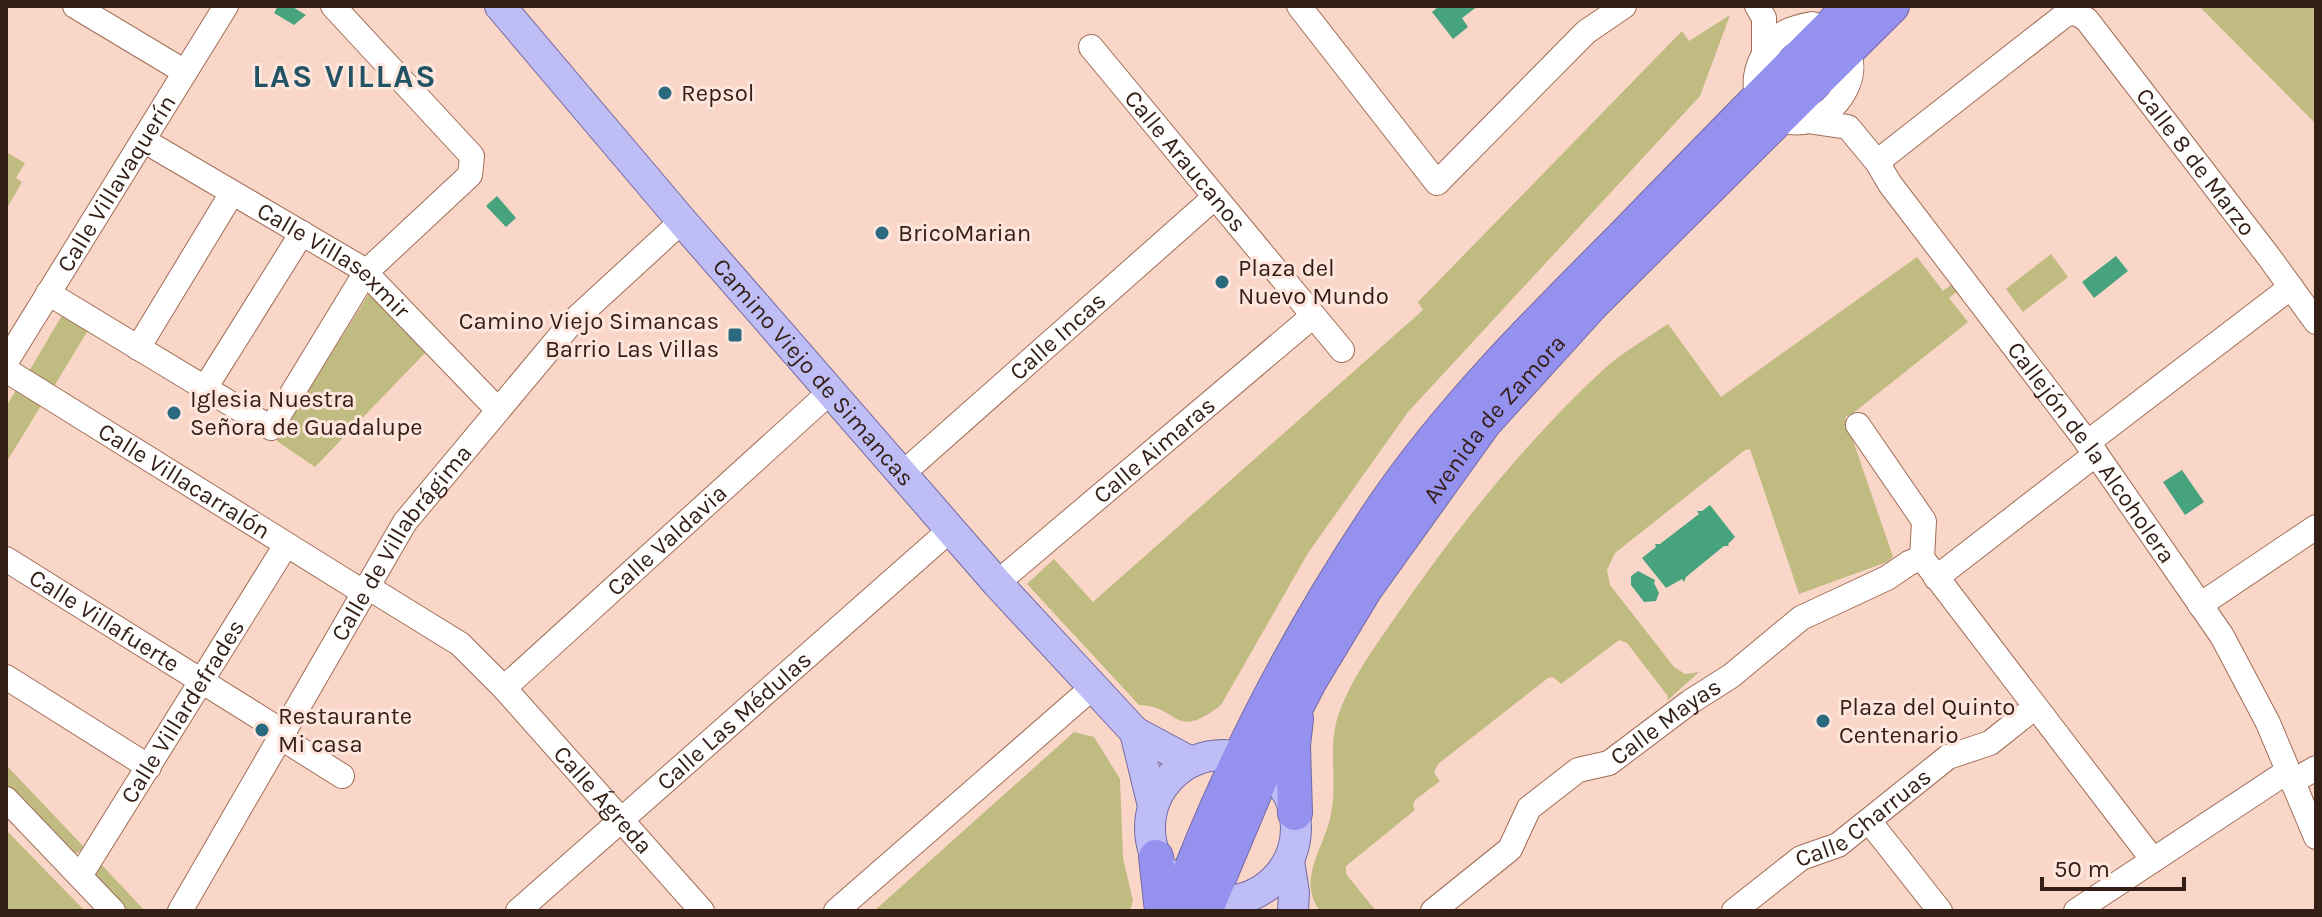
<svg xmlns="http://www.w3.org/2000/svg" width="2322" height="917" font-family="Karla,sans-serif">
	<style>
		.green { fill: #bfbb81 }
		.water { fill: #46a37e }
		.lines { fill: none; stroke-linecap: round; stroke-linejoin: round }
		.minor-casing { stroke: #a16d57; stroke-width: 26 }
		.major-casing { stroke: #7369a3; stroke-width: 32 }
		.highway-casing { stroke: #7369a3; stroke-width: 36 }
		.minor { stroke: #fff; stroke-width: 24 }
		.major { stroke: #bfbdf5; stroke-width: 30 }
		.highway { stroke: #9591ef; stroke-width: 34 }
		.poi-dot { fill: #2b697f; stroke: #fee6dc; stroke-width: 3 }
		.labels { text-anchor: middle; dominant-baseline: central; stroke-width: 6; stroke-linejoin: round; paint-order: stroke }
		.poi-label { font-size: 24px; fill: #341f16; stroke: #fee6dc; text-anchor: start }
		.street-label { font-size: 24px; fill: #341f16; stroke: #fee6dc }
		.district-label { font-size: 32px; font-weight: bold; letter-spacing: 2px; fill: #225365; stroke: #fee6dc }
	</style>
	<rect width="100%" height="100%" fill="#f9d6c7"/>
	<path class="green" d="M2199 6H2316V124Z
		M1730 15 1700 96 1408 412 1308 553 1221 705C1173 742 1180 706 1139 705L1027 584 1054 559 1093 602 1423 310 1418 302 1682 31 1689 41Z
		M6 152 25 163 16 178 22 182 6 210Z
		M2051 254 2068 277 2023 312 2006 289Z
		M1917 257 1943 291 1955 282 1960 289 1949 298 1968 322 1852 414 1845 417 1893 557 1887 562 1799 594 1750 449 1745 450 1615 553 1607 570 1610 585 1674 667 1685 674 1699 672 1668 700 1667 695 1627 643 1619 640 1561 684 1553 677 1548 678 1438 764 1434 773 1440 781 1415 800 1413 806 1415 810 1346 866V874L1376 911H1320C1296 880 1325 847 1331 814 1338 781 1327 746 1339 713 1351 679 1374 648 1394 619 1455 530 1525 442 1604 369 1623 352 1647 338 1668 324L1721 397Z
		M370 292 426 352 315 467 277 441Z
		M64 312 90 327 53 388 28 373Z
		M17 388 42 404 6 463V407Z
		M1074 732 1094 737 1120 779 1123 858 1133 901 1130 911H874Z
		M6 765 85 848 77 853 69 851 6 785Z
		M6 830 85 911H6Z
		M99 862 145 911H128L97 879 95 874Z"/>
	<path class="water" d="M278 6H291L306 15 294 25 274 13Z
		M1439 6H1478L1462 18 1468 27 1453 39 1432 12Z
		M497 196 516 218 506 227 486 206Z
		M2116 256 2128 271 2094 298 2082 282Z
		M2182 470 2204 502 2185 515 2163 482Z
		M1710 505 1735 537 1728 544 1729 546H1724L1686 577 1684 582 1682 579 1666 588 1642 558 1656 547 1655 544H1660L1699 514 1697 511H1702Z
		M1638 571 1655 580 1654 583 1659 593 1656 601 1644 602 1631 585V576Z"/>
	<g class="lines">
		<g class="minor-casing">
			<g id="minor">
				<path d="M75 6 185 72"/>
				<path d="M1299 6 1437 183 1586 32 1624 6"/>
				<path d="M1757 6 1764 18V53"/>
				<path d="M1812 24C1897 47 1826 154 1770 113 1744 94 1757 55 1778 37 1787 29 1800 26 1812 24Z"/>
				<path id="s1" d="M1091 47 1342 350"/>
				<path id="s2" d="M1807 121 1848 127 1877 162 1890 184 2096 454 2222 636 2268 723 2316 837"/>
				<path id="s3" d="M143 140 361 268 498 410"/>
				<path id="s4" d="M1877 162 2066 14 2077 13 2087 20 2269 257 2316 322"/>
				<path d="M48 293 271 428 366 272 470 175 472 156 333 6"/>
				<path d="M138 348 232 193"/>
				<path id="s5" d="M6 362 226 6"/>
				<path id="s6" d="M6 370 363 592"/>
				<path d="M205 388 302 233"/>
				<path d="M1858 425 1924 521 1922 558 2153 860"/>
				<path d="M2087 443 2291 287"/>
				<path id="s7" d="M902 474 1215 197"/>
				<path id="s8" d="M6 559 283 732"/>
				<path d="M1936 578 2096 454"/>
				<path id="s9" d="M997 583 1313 316"/>
				<path id="s10" d="M366 586 460 644 504 688 702 911"/>
				<path d="M2200 605 2316 527"/>
				<path d="M6 677 149 767"/>
				<path id="s11" d="M504 688 830 392"/>
				<path d="M280 737 342 776"/>
				<path d="M2292 782 2316 768"/>
				<path d="M6 799 113 911"/>
				<path d="M1869 821 1940 911"/>
				<path id="s12" d="M80 876 286 545"/>
				<path id="s13" d="M180 911 405 522 572 322 682 221"/>
				<path id="s14" d="M518 911 950 530"/>
				<path d="M836 911 1093 687"/>
				<path id="s15" d="M1433 911 1510 849 1529 808 1578 770 1609 763 1690 702 1731 676 1801 618 1887 578 1909 563 1922 558"/>
				<path id="s16" d="M1734 911 1801 858 1838 845 1948 757 1990 743 2035 707"/>
				<path d="M2076 911 2288 771"/>
			</g>
		</g>
		<g class="major-casing">
			<g id="major">
				<path id="s17" d="M500 6 682 221 997 583 1135 732 1191 762"/>
				<path d="M1135 732 1153 806"/>
				<circle cx="1223" cy="828" r="73"/>
				<path d="M1289 861 1294 893 1293 911"/>
			</g>
		</g>
		<g class="highway-casing">
			<g id="highway">
				<path d="M1295 813 1293 745 1296 719"/>
				<path d="M1156 857 1162 911"/>
				<path d="M1175 911C1228 769 1297 635 1382 509 1450 409 1537 323 1622 238 1698 160 1773 82 1851 6"/>
				<path id="s18" d="M1205 911 1265 768 1309 682 1365 589 1484 423 1593 303 1892 6"/>
			</g>
		</g>
		<use href="#minor" class="minor"/>
		<use href="#major" class="major"/>
		<use href="#highway" class="highway"/>
	</g>
	<g class="poi-dot">
		<circle cx="665" cy="93" r="8"/>
		<circle cx="882" cy="233" r="8"/>
		<circle cx="1222" cy="282" r="8"/>
		<rect x="727" y="327" width="16" height="16" rx="4"/>
		<circle cx="174" cy="413" r="8"/>
		<circle cx="1823" cy="721" r="8"/>
		<circle cx="262" cy="730" r="8"/>
	</g>
	<g class="labels">
		<g class="poi-label">
			<text x="681" y="93">Repsol</text>
			<text x="898" y="233">BricoMarian</text>
			<text x="1238" y="268">Plaza del<tspan x="1238" dy="28">Nuevo Mundo</tspan></text>
			<text x="719" y="321" text-anchor="end">Camino Viejo Simancas<tspan x="719" dy="28">Barrio Las Villas</tspan></text>
			<text x="190" y="399">Iglesia Nuestra<tspan x="190" dy="28">Señora de Guadalupe</tspan></text>
			<text x="1839" y="707">Plaza del Quinto<tspan x="1839" dy="28">Centenario</tspan></text>
			<text x="278" y="716">Restaurante<tspan x="278" dy="28">Mi casa</tspan></text>
		</g>
		<g class="street-label">
			<text stroke="none"><textPath href="#s4" startOffset="442">Calle 8 de Marzo</textPath></text>
			<text stroke="none"><textPath href="#s1" startOffset="148">Calle Araucanos</textPath></text>
			<text stroke="none"><textPath href="#s5" startOffset="210">Calle Villavaquerín</textPath></text>
			<text stroke="none"><textPath href="#s3" startOffset="226">Calle Villasexmir</textPath></text>
			<text stroke="none"><textPath href="#s7" startOffset="208">Calle Incas</textPath></text>
			<text stroke="none"><textPath href="#s17" startOffset="482">Camino Viejo de Simancas</textPath></text>
			<text stroke="none"><textPath href="#s18" startOffset="574">Avenida de Zamora</textPath></text>
			<text stroke="none"><textPath href="#s9" startOffset="206">Calle Aimaras</textPath></text>
			<text stroke="none"><textPath href="#s2" startOffset="448">Callejón de la Alcoholera</textPath></text>
			<text stroke="none"><textPath href="#s6" startOffset="210">Calle Villacarralón</textPath></text>
			<text stroke="none"><textPath href="#s11" startOffset="220">Calle Valdavia</textPath></text>
			<text stroke="none"><textPath href="#s13" startOffset="430">Calle de Villabrágima</textPath></text>
			<text stroke="none"><textPath href="#s8" startOffset="116">Calle Villafuerte</textPath></text>
			<text stroke="none"><textPath href="#s12" startOffset="194">Calle Villardefrades</textPath></text>
			<text stroke="none"><textPath href="#s14" startOffset="288">Calle Las Médulas</textPath></text>
			<text stroke="none"><textPath href="#s15" startOffset="308">Calle Mayas</textPath></text>
			<text stroke="none"><textPath href="#s10" startOffset="322">Calle Ágreda</textPath></text>
			<text stroke="none"><textPath href="#s16" startOffset="160">Calle Charruas</textPath></text>
		</g>
		<g class="district-label">
			<text x="345" y="76">LAS VILLAS</text>
		</g>
	</g>
	<rect width="2322" height="917" fill="none" stroke="#341f16" stroke-width="16"/>
	<path d="M2042 877v12h142v-12" fill="none" stroke="#341f16" stroke-width="4"/>
	<text x="2054" y="877" font-size="24" fill="#341f16" stroke="#fee6dc" stroke-width="6" paint-order="stroke">50 m</text>
</svg>
